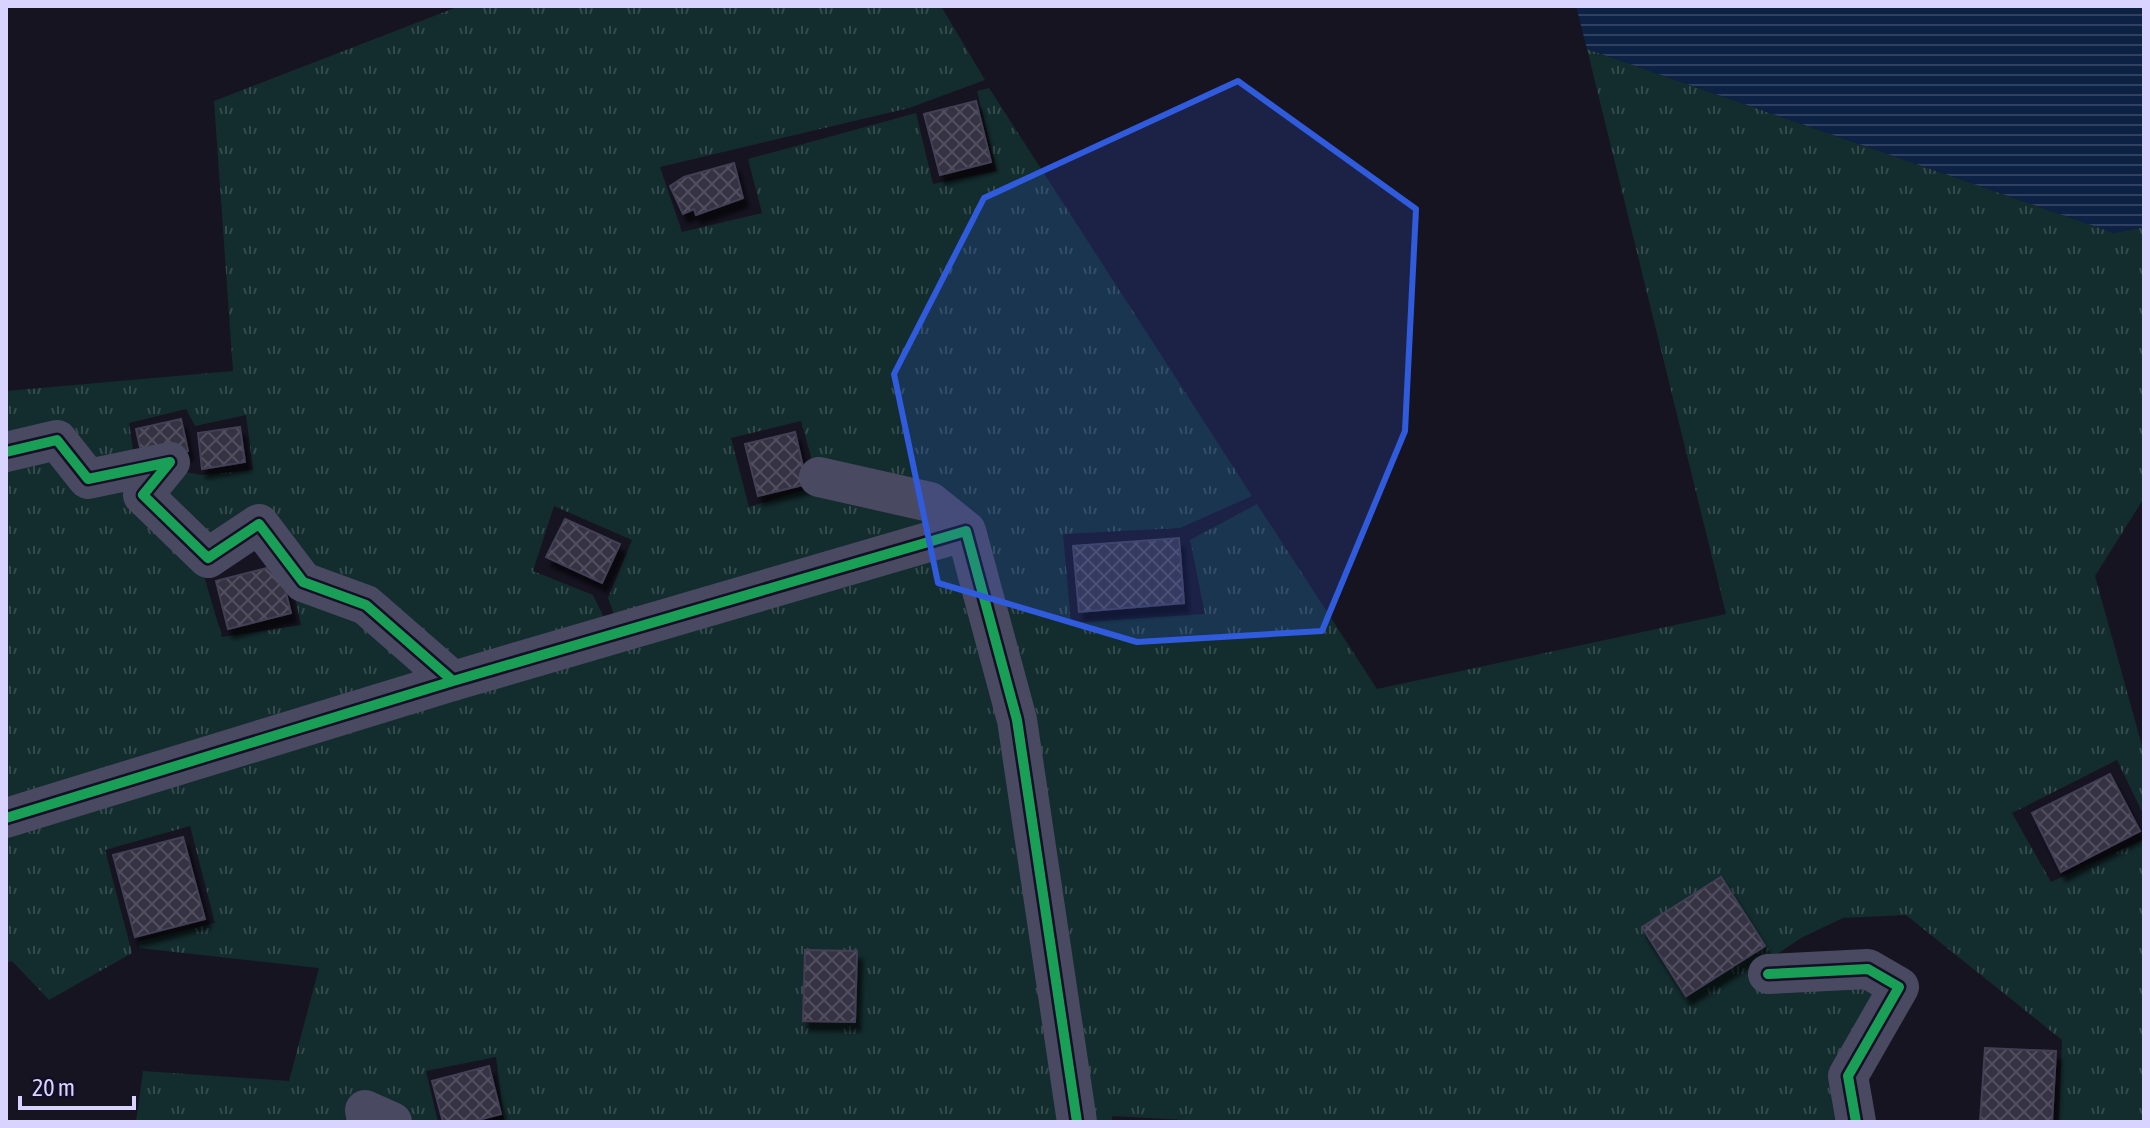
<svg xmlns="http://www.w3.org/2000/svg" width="2150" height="1128" font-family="'Asap Condensed',sans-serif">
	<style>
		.grass { fill: url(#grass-tufts) }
		.water { fill: url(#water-rules) }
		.building { fill: url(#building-cross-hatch); stroke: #433f54; stroke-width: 2; filter: url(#shadow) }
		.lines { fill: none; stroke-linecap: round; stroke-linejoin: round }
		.street { stroke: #4a4962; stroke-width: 40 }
		.cycleway-casing { stroke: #130f26; stroke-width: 15 }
		.cycleway { stroke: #1a9f57; stroke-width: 10 }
		.marked { fill: #305bdc; fill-opacity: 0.2; stroke: #305bdc; stroke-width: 6; stroke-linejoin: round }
	</style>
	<defs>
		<pattern id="grass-tufts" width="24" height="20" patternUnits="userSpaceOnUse" patternTransform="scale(2)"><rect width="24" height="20" fill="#132c2d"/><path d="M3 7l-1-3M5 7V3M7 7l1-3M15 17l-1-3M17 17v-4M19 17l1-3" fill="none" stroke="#354a4c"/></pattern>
		<pattern id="water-rules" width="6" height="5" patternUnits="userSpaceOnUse" patternTransform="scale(2)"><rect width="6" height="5" fill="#0d2144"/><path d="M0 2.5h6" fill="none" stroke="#304060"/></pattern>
		<pattern id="building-cross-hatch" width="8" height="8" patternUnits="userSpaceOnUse" patternTransform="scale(2)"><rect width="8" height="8" fill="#343243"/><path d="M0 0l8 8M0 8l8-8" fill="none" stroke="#514f5f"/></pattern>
		<filter id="shadow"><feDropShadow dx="5" dy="9" stdDeviation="2" flood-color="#0009"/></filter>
	</defs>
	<rect width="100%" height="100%" fill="#161421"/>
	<path class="grass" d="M460 6H941L985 80 909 108 660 167 682 232 762 213 748 159 916 113 933 184 997 171 977 91 989 88 1252 496 1180 528 1063 534 1071 623 1205 614 1190 540 1257 504 1377 689 1726 614 1587 49 2114 233 2144 227V498L2095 576 2144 753V816L2117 760 2012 813 2051 882 2144 839V1122H2059L2062 1040 1906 915 1843 918 1801 938 1761 965 1888 990 1849 1122H1223L1112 1116V1122H1083L974 529 815 471 801 421 731 438 749 507 817 486 953 529 619 628 608 598 632 540 554 506 533 571 593 595 610 630 456 674 310 573 265 516 208 549 151 495 180 471 202 475 253 470 246 415 195 426 186 409 129 423 135 462 92 471 6 446V391L233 371 214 101Z
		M55 449 153 469 202 569 222 637 301 625 292 582 357 610 443 678 6 812V460Z
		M962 536 1011 722 1068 1122H504L496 1057 426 1071 438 1122H136L143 1071 289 1081 319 968 139 948 140 941 215 923 190 826 105 850 132 953 49 1000 12 961 6 963V826Z"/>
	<path class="water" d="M1576 6H2144V227L2114 233 1587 49Z"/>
	<path class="building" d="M976 101 991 162 940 175 924 114Z
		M734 163 743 198 696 215 694 209 683 214 670 186 684 177Z
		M181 419 188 451 143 461 136 429Z
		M240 427 245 462 202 469 198 433Z
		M795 432 807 484 758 496 745 444Z
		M565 519 620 544 602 583 546 557Z
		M1179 538 1184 603 1079 612 1073 546Z
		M279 565 291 613 228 629 216 581Z
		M2110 774 2140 831 2061 872 2032 813Z
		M183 837 205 919 135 937 113 855Z
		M1721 877 1765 946 1686 996 1642 927Z
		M805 950 857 951 855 1022 803 1021Z
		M1985 1048 2056 1051 2052 1122H1980Z
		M489 1066 501 1114 470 1122H443L432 1081Z"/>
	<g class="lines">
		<path class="street" d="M6 452 57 440 88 479 170 462 143 495 208 558 259 524 303 582 366 605 453 681
			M819 477 930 502 966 531
			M6 818 453 681 966 531 1017 720 1077 1122
			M1768 974 1868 969 1899 987 1848 1076 1856 1122
			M367 1122 365 1110 392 1122"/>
		<g class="cycleway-casing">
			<path id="cycleway" d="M6 452 57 440 88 479 170 462 143 495 208 558 259 524 303 582 366 605 453 681
				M6 818 453 681 966 531 1017 720 1077 1122
				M1768 974 1868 969 1899 987 1848 1076 1856 1122"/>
		</g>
		<use href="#cycleway" class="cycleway"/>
	</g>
	<path class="marked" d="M1238 81 1416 209 1405 431 1322 631 1137 642 938 583 894 374 984 198Z"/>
	<rect width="2150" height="1128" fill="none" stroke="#d9d4ff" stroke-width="16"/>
	<path d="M20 1096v12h114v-12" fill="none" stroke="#d9d4ff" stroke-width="4"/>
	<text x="32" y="1096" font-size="24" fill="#d9d4ff" stroke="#130f26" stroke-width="6" paint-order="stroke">20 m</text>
</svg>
